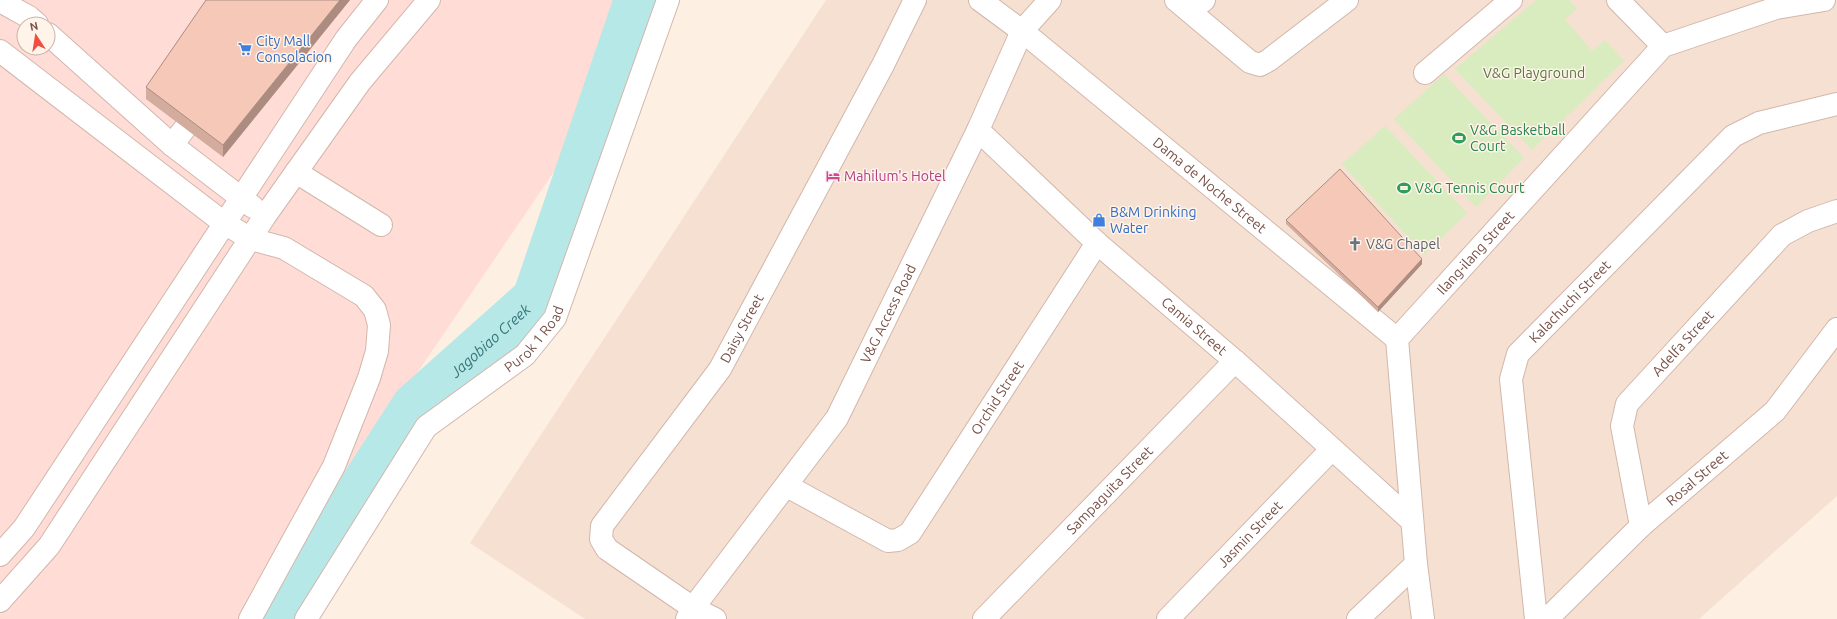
<svg xmlns="http://www.w3.org/2000/svg" width="1837" height="619" font-family="Ubuntu,sans-serif">
	<style>
		.residential { fill: #f6e0d1 }
		.commercial { fill: #ffdcd6; fill-rule: evenodd }
		.green { fill: #d8ecc0 }
		.lines { fill: none; stroke-linecap: round; stroke-linejoin: round }
		.river { stroke: #b6e8e8; stroke-width: 48 }
		.minor-casing { stroke: #d2b7ab; stroke-width: 24 }
		.minor { stroke: #fff; stroke-width: 22 }
		.wall { fill: #d3ac9e }
		.shaded-wall { fill: #ac8c81 }
		.building { fill: #f5c8b8; stroke: #ac8c81 }
		.labels { text-anchor: middle; dominant-baseline: central; stroke-width: 3; stroke-linejoin: round; paint-order: stroke }
		.shop-label { font-size: 14px; fill: #366cbe; stroke: #fff4ea; text-anchor: start }
		.park-label { font-size: 14px; fill: #56783c; stroke: #fff4ea }
		.leisure-label { font-size: 14px; fill: #27864d; stroke: #fff4ea; text-anchor: start }
		.hotel-label { font-size: 14px; fill: #b23c85; stroke: #fff4ea; text-anchor: start }
		.street-label { font-size: 14px; fill: #775147; stroke: #fff4ea }
		.worship-label { font-size: 14px; fill: #5b616d; stroke: #fff4ea; text-anchor: start }
		.water-label { font-size: 15px; font-style: italic; fill: #377576; stroke: #fff4ea }
	</style>
	<rect width="100%" height="100%" fill="#feefe3"/>
	<path class="residential" d="M826 0H1837V496L1699 619H585L470 543Z"/>
	<path class="commercial" d="M0 0H616L568 151 250 619H0ZM24 24H48V48H24Z"/>
	<path class="green" d="M1536 0H1569L1577 9 1565 19 1592 51 1605 40 1624 61 1532 150 1455 69Z
		M1444 74 1524 158 1476 207 1394 119Z
		M1385 126 1467 213 1424 255 1342 164Z"/>
	<g class="lines">
		<path class="river" id="s1" d="M278 619 415 407 536 299 638 0"/>
		<g class="minor-casing">
			<g id="minor">
				<path id="s2" d="M980 0 1022 31 1397 339"/>
				<path d="M1176 0 1250 62 1260 65 1269 60 1347 0"/>
				<path d="M1618 0 1663 46"/>
				<path d="M0 1 29 17 37 24"/>
				<path d="M1190 11 1204 0"/>
				<path d="M48 34 172 145 253 207"/>
				<path d="M0 51 224 223 251 239 284 248 364 296 375 310 379 325 377 351 369 378 334 466 250 619"/>
				<path d="M1425 73 1511 0"/>
				<path id="s3" d="M978 130 1097 243 1235 361 1412 521"/>
				<path d="M172 145 203 105"/>
				<path d="M296 172 381 225"/>
				<path id="s4" d="M787 486 888 541 898 540 910 533 1097 243"/>
				<path id="s5" d="M1641 526 1622 426 1627 404 1782 235 1808 221 1837 211"/>
				<path d="M0 555 24 528 346 39 377 0"/>
				<path d="M0 601 49 546 265 216 360 82 429 0"/>
				<path id="s6" d="M306 619 426 427 525 355 555 318 668 0"/>
				<path id="s7" d="M687 619 693 608 837 418 978 130 1022 31 1050 0"/>
				<path id="s8" d="M715 619 693 608 607 549 601 539 602 526 720 369 883 65 915 0"/>
				<path id="s9" d="M984 619 1235 361"/>
				<path id="s10" d="M1168 619 1332 449"/>
				<path d="M1358 619 1416 564"/>
				<path id="s11" d="M1423 619 1416 564 1397 339 1663 46 1776 8 1824 0"/>
				<path id="s12" d="M1536 619 1511 379 1518 354 1733 136 1759 123 1837 104"/>
				<path id="s13" d="M1547 619 1641 526 1775 411 1837 329"/>
			</g>
		</g>
		<use href="#minor" class="minor"/>
	</g>
	<path class="wall" d="M350 0 223 157 146 99V87Z
		M1286 220 1422 264 1378 312 1286 224Z"/>
	<path class="shaded-wall" d="M340 0H350L223 157V145Z
		M1422 259V264L1378 312V307Z"/>
	<path class="building" d="M206 0H340L223 145 146 87Z
		M1340 169 1422 259 1378 307 1286 220Z"/>
	<defs>
		<g id="supermarket-bare" transform="scale(1.08)"><path d="M-6-5.5h2.5l.6 2H6L4.5 2H-2.5L-4.4-4H-6ZM-1.5 3.2a1.3 1.3 0 1 0 .1 0ZM3 3.2a1.3 1.3 0 1 0 .1 0Z" fill="#3f7fe0" stroke="#fff4ea" stroke-width="2.5" paint-order="stroke"/></g>
		<g id="stadium-bare" transform="scale(1.08)"><path d="M0-5a6.5 5 0 1 0 0 10a6.5 5 0 1 0 0-10ZM-3.5-1.8h7v3.6h-7Z" fill="#2e9e5b" stroke="#fff4ea" stroke-width="2.5" paint-order="stroke"/></g>
		<g id="hotel-bare" transform="scale(1.08)"><path d="M-6-4.5h1.5V1H6V5H4.5V3h-9V5H-6ZM-4 0a1.8 1.8 0 1 1 3.6 0ZM.5 0V-2.5h3Q6-2.5 6 0Z" fill="#d1479c" stroke="#fff4ea" stroke-width="2.5" paint-order="stroke"/></g>
		<g id="shop-bare" transform="scale(1.08)"><path d="M-5-2.5h2.3a2.7 3.5 0 0 1 5.4 0H5L5.5 6h-11ZM-1.5-2.5h3a1.5 2.3 0 0 0-3 0Z" fill="#3f7fe0" stroke="#fff4ea" stroke-width="2.5" paint-order="stroke"/></g>
		<g id="church-bare" transform="scale(1.08)"><path d="M-1.2-6h2.4v3.5h3.3v2.4h-3.3V6h-2.4V-.1h-3.3v-2.4h3.3Z" fill="#6b7280" stroke="#fff4ea" stroke-width="2.5" paint-order="stroke"/></g>
	</defs>
	<g fill-rule="evenodd">
		<use href="#supermarket-bare" x="245" y="49"/>
		<use href="#stadium-bare" x="1459" y="138"/>
		<use href="#hotel-bare" x="833" y="176"/>
		<use href="#stadium-bare" x="1404" y="188"/>
		<use href="#shop-bare" x="1099" y="220"/>
		<use href="#church-bare" x="1355" y="244"/>
	</g>
	<g class="labels">
		<g class="shop-label">
			<text x="256" y="41">City Mall<tspan x="256" dy="16">Consolacion</tspan></text>
			<text x="1110" y="212">B&amp;M Drinking<tspan x="1110" dy="16">Water</tspan></text>
		</g>
		<g class="park-label">
			<text x="1534" y="73">V&amp;G Playground</text>
		</g>
		<g class="leisure-label">
			<text x="1470" y="130">V&amp;G Basketball<tspan x="1470" dy="16">Court</tspan></text>
			<text x="1415" y="188">V&amp;G Tennis Court</text>
		</g>
		<g class="hotel-label">
			<text x="844" y="176">Mahilum's Hotel</text>
		</g>
		<g class="street-label">
			<text stroke="none"><textPath href="#s2" startOffset="295">Dama de Noche Street</textPath></text>
			<text stroke="none"><textPath href="#s11" startOffset="398">Ilang-ilang Street</textPath></text>
			<text stroke="none"><textPath href="#s12" startOffset="341">Kalachuchi Street</textPath></text>
			<text stroke="none"><textPath href="#s7" startOffset="367">V&amp;G Access Road</textPath></text>
			<text stroke="none"><textPath href="#s3" startOffset="292">Camia Street</textPath></text>
			<text stroke="none"><textPath href="#s8" startOffset="396">Daisy Street</textPath></text>
			<text stroke="none"><textPath href="#s6" startOffset="367">Purok 1 Road</textPath></text>
			<text stroke="none"><textPath href="#s5" startOffset="207">Adelfa Street</textPath></text>
			<text stroke="none"><textPath href="#s4" startOffset="300">Orchid Street</textPath></text>
			<text stroke="none"><textPath href="#s13" startOffset="206">Rosal Street</textPath></text>
			<text stroke="none"><textPath href="#s9" startOffset="180">Sampaguita Street</textPath></text>
			<text stroke="none"><textPath href="#s10" startOffset="118">Jasmin Street</textPath></text>
		</g>
		<g class="worship-label">
			<text x="1366" y="244">V&amp;G Chapel</text>
		</g>
		<g class="water-label">
			<text stroke="none"><textPath href="#s1" startOffset="353">Jagobiao Creek</textPath></text>
		</g>
	</g>
	<g transform="translate(36 36) rotate(348)"><circle r="19" fill="#fff4ea" stroke="#c9b3a9"/>
	<path d="M0-3L7 15L0 10L-7 15Z" fill="#f04e40"/>
	<text y="-6" font-size="11" font-weight="bold" text-anchor="middle" fill="#775147">N</text>
	</g>
</svg>
